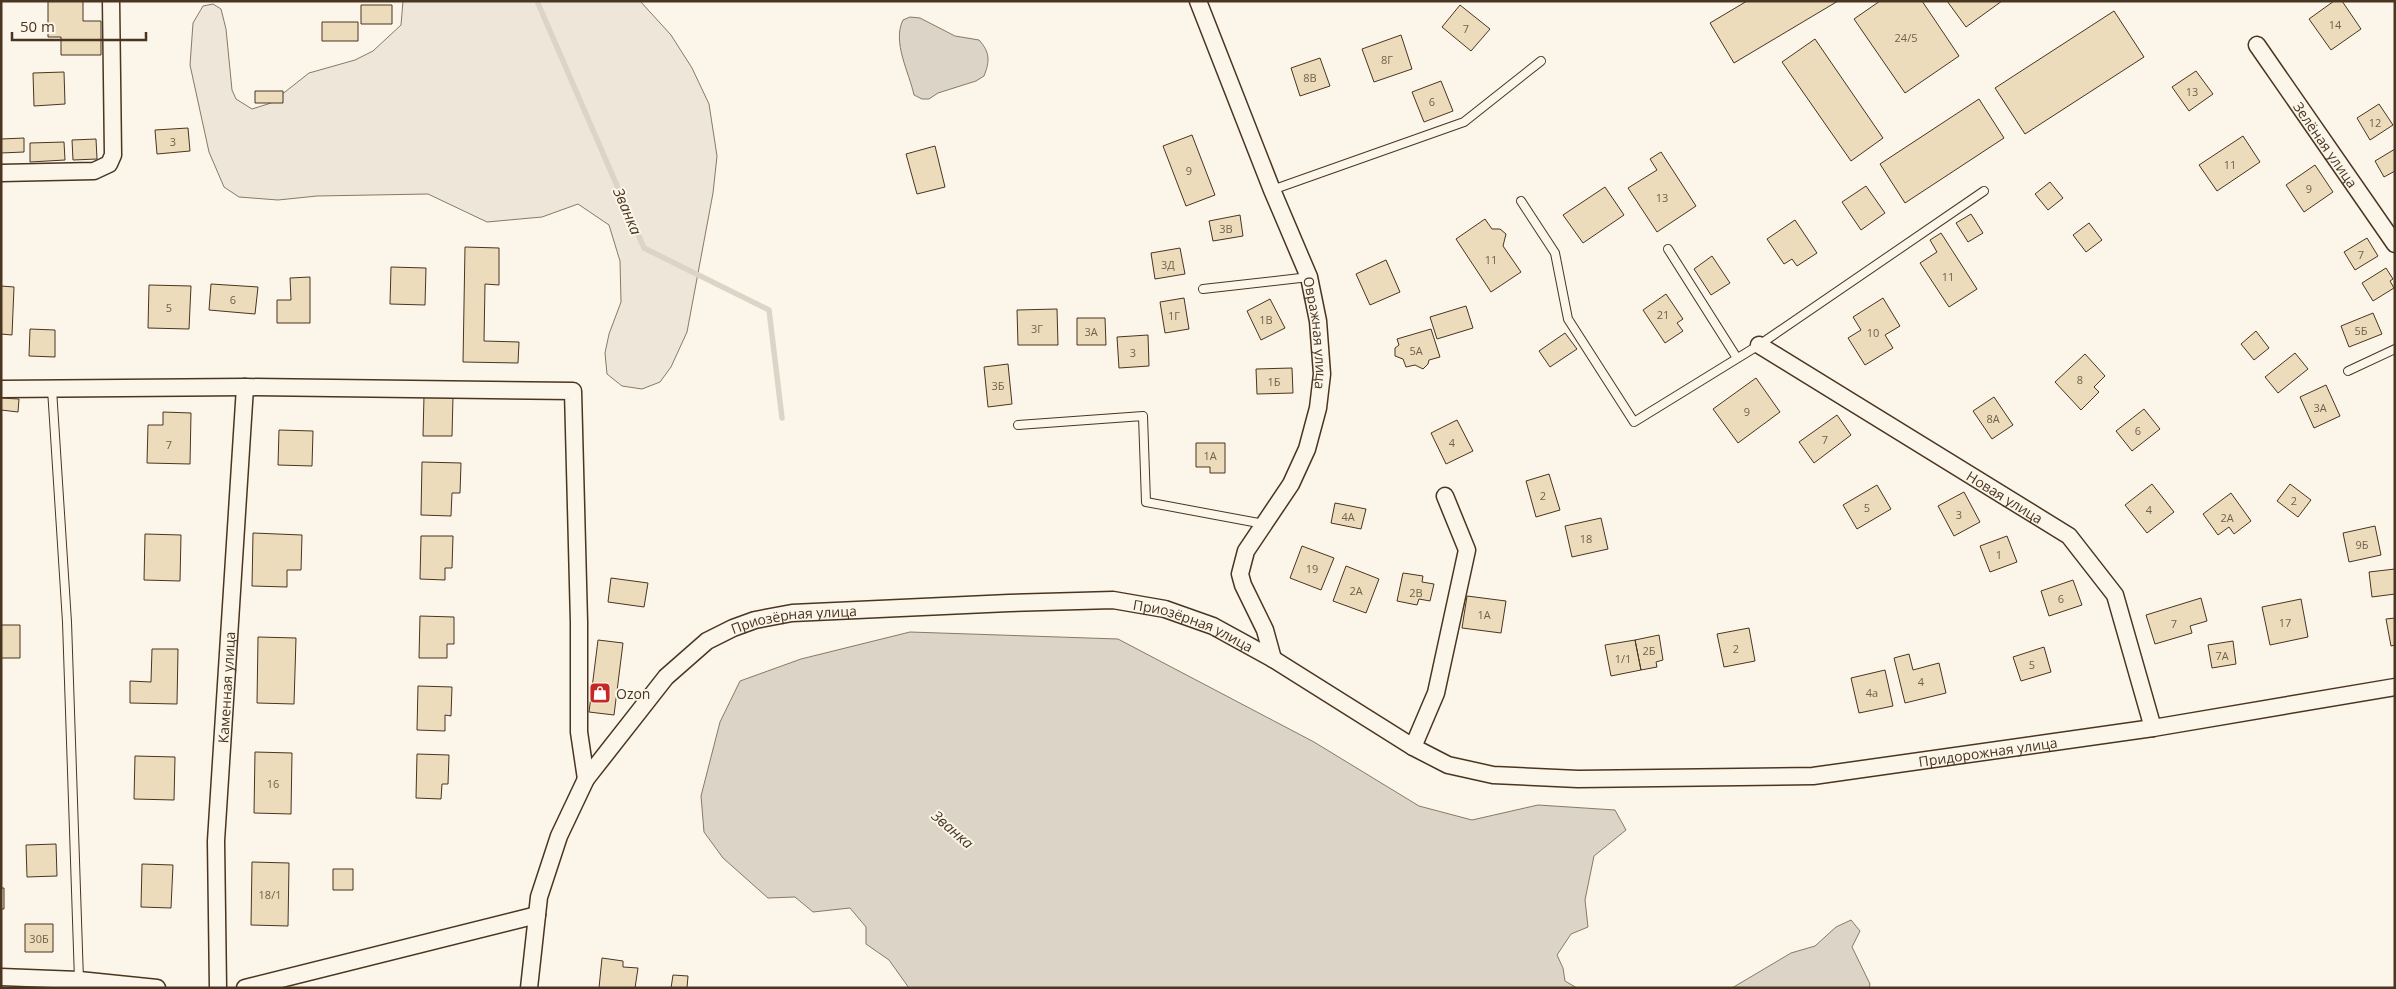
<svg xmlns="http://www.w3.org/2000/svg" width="2396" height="989" font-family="'Open Sans',sans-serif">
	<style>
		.green { fill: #ede6d9; stroke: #887966 }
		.water { fill: #dcd4c6; stroke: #887966 }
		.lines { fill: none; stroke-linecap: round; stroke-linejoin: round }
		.stream { stroke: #dcd4c6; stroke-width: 5.5 }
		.building { fill: #ecdcbc; stroke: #4a3520 }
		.service-casing { stroke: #4a3520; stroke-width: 10 }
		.minor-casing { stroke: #4a3520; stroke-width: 19 }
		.service { stroke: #fbf6e9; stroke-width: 8 }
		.minor { stroke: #fbf6e9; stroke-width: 16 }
		.labels { text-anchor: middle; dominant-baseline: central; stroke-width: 4; stroke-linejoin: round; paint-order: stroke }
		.number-label { font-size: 11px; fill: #725f47 }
		.street-label { font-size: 14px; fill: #4a3520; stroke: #fbf6e9 }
		.poi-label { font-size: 14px; fill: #4a3520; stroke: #fbf6e9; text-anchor: start }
		.water-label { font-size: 15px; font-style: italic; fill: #4a3520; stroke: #fbf6e9 }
	</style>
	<rect width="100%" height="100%" fill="#fbf6e9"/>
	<path class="green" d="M403 1H640L671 35 692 68 709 104 717 156 713 193 687 332 671 367 660 382 642 389 622 386 607 374 605 353 609 334 621 302 620 261 609 225 578 204 542 217 487 222 428 194 317 196 278 200 239 197 224 187 209 152 190 65 193 23 203 6 213 4 221 9 226 29 232 90 236 99 252 109 271 103 309 73 355 60 373 51 401 25Z"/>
	<path class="water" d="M910 17 920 18 955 36 979 40C990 52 990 61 984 76L976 81 938 93 929 99H922L914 95C909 72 892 42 903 20Z
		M910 632 1118 639 1314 742 1419 806 1472 820 1538 805 1615 810 1626 830 1594 856 1585 900 1588 927 1571 934 1557 955 1563 968 1565 981 1577 988H909L889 960 866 944V927L850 908 813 912 795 897 768 898 723 858 704 832 701 796 720 722 740 681 801 659Z
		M1851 920 1860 931 1852 947 1870 984 1869 988H1732L1791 953 1815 946 1836 927Z"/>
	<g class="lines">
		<path class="stream" d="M537 1 644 248 769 310 782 418"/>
	</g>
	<path class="building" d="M48 1H83V21H101V55H61V37H48Z
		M1747 1H1838L1734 63 1710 23Z
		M1880 1H1922L1959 56 1905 93 1854 19Z
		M1947 1H2002L1966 27Z
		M2334 1H2342L2361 29 2331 50 2309 19Z
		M361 5H392V24H361Z
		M1460 5 1490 29 1471 51 1442 27Z
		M2114 11 2144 57 2025 134 1995 88Z
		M322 22H358V41H322Z
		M1401 35 1412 69 1374 82 1362 49Z
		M1815 39 1883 138 1851 161 1782 62Z
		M1320 58 1330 86 1300 96 1291 68Z
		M2196 71 2213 94 2189 111 2172 87Z
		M64 72 65 104 34 106 33 73Z
		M1441 81 1453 111 1424 122 1412 92Z
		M255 91H283V103H255Z
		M1979 99 2004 138 1905 203 1880 164Z
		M2379 104 2393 125 2370 140 2357 118Z
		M188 128 190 151 157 154 155 130Z
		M1192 135 1215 195 1186 206 1163 146Z
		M2243 136 2260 162 2217 191 2199 165Z
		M24 138V152L1 153V139Z
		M96 139 97 159 73 160 72 140Z
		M64 142 65 160 30 162V143Z
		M935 146 945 187 917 194 906 154Z
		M2395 149V171L2384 177 2375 161Z
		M1661 152 1696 206 1657 232 1628 188 1657 170 1650 159Z
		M2315 165 2333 192 2304 212 2286 185Z
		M2050 182 2063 198 2048 210 2035 194Z
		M1866 186 1885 213 1861 230 1842 202Z
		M1605 187 1624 215 1583 243 1563 215Z
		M1971 214 1983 233 1968 242 1956 223Z
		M1240 215 1243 236 1213 241 1209 221Z
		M1485 219 1492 229H1500L1506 234 1503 246 1521 272 1491 292 1456 239Z
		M1795 220 1817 253 1797 266 1792 259 1784 264 1767 239Z
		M2089 223 2102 240 2086 252 2073 235Z
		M1941 233 1977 289 1949 307 1920 263 1937 252 1930 240Z
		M2367 238 2378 256 2355 270 2344 252Z
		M465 247 499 248V285L485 284 484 341 519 342 518 363 463 362Z
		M1180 248 1185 274 1155 279 1151 253Z
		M1712 256 1730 283 1711 295 1694 269Z
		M1386 260 1400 292 1370 305 1356 274Z
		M391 267 426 268 425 305 390 304Z
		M2386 268 2393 279 2390 281 2394 288 2373 301 2362 283Z
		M310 277V323H277V300H291L290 278Z
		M211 284 258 287 255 314 209 310Z
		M149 285 191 286 189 329 148 328Z
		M1 286 14 287 12 335 1 334Z
		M1666 294 1683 319 1677 323 1683 331 1665 343 1643 310Z
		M1184 298 1189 329 1165 333 1160 302Z
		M1883 298 1900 326 1885 335 1893 348 1865 365 1848 338 1861 330 1853 317Z
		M1270 299 1285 328 1261 340 1247 311Z
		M1466 306 1473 328 1437 339 1430 317Z
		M1057 309 1058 345H1018L1017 310Z
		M2373 313 2382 334 2349 347 2341 326Z
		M1077 318H1105L1106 345H1077Z
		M30 329 55 330V357L29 356Z
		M1431 329 1440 357 1429 360 1428 364 1423 369 1415 365 1406 367 1403 359 1395 356V348L1399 345 1397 339Z
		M2256 331 2269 348 2254 360 2241 344Z
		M1565 333 1577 349 1550 367 1539 351Z
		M1148 335 1149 366 1119 368 1117 337Z
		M2295 353 2308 369 2278 393 2265 377Z
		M2085 354 2105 376 2094 387 2099 392 2081 410 2055 382Z
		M1008 364 1012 404 988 407 984 367Z
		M1292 368 1293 393 1257 394 1256 369Z
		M1756 378 1780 412 1738 443 1713 409Z
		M2326 385 2340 416 2314 428 2300 397Z
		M424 396H453L452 436H423Z
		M1994 397 2013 425 1992 439 1973 411Z
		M1 398 19 399 18 412 1 410Z
		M2144 409 2160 429 2132 451 2116 431Z
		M163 412 191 413 190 464 147 463 148 425H163Z
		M1837 415 1851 435 1814 463 1799 442Z
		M1457 420 1473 451 1446 464 1431 433Z
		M279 430 313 431 312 466 278 465Z
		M1196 443H1225V473H1210V467H1196Z
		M422 462 461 463 460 493H452L451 516 421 515Z
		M1549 474 1560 510 1536 517 1526 481Z
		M2152 484 2174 512 2147 533 2125 505Z
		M2290 484 2311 500 2298 517 2277 501Z
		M1877 485 1891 509 1857 529 1843 505Z
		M1964 492 1980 522 1954 536 1938 506Z
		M2231 493 2251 521 2234 534 2229 527 2218 535 2203 514Z
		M1335 503 1366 509 1361 529 1331 523Z
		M1601 518 1608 549 1572 557 1565 526Z
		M2375 526 2381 555 2349 562 2343 533Z
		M253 533 302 535 301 570H287V587L252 586Z
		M145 534 181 535 180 581 144 580Z
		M421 536H453L452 568H445V580L420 579Z
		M2007 536 2017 562 1990 572 1980 546Z
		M1302 546 1334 558 1321 590 1290 578Z
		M1346 566 1379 579 1366 613 1333 601Z
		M2395 569V594L2372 597 2369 572Z
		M1403 573 1423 576 1422 582 1434 584 1430 601 1419 599 1417 605 1397 601Z
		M611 578 648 583 644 607 608 602Z
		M2073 580 2082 605 2049 616 2041 591Z
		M1467 596 1506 601 1501 633 1462 628Z
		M2201 598 2207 621 2190 626 2192 633 2155 644 2146 615Z
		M2301 599 2308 637 2270 645 2262 607Z
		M420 616 454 617V644H447V658H419Z
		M2395 618V645L2391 646 2386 619Z
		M1 625H20V658H1Z
		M1749 628 1755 661 1724 667 1717 634Z
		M1659 635 1663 660 1656 662 1657 667 1641 670 1635 640Z
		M258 637 296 638 294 704 257 703Z
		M598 640 623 643 614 715 589 712Z
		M1635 640 1641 670 1611 676 1605 645Z
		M2233 641 2236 664 2212 668 2208 645Z
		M2044 647 2051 672 2021 681 2013 657Z
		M152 649H178L177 704 130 703V681L151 682Z
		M1909 654 1913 670 1939 663 1946 693 1905 703 1894 658Z
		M1885 670 1893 706 1859 713 1851 678Z
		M418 686 452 687 451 716 445 715V731L417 730Z
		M255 752 292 753 291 814 254 813Z
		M417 754 449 755 448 784H442L441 799 416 798Z
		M135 756 175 757 174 800 134 799Z
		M56 844 57 876 27 877 26 845Z
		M252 862 289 863 288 926 251 925Z
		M142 864 173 865 171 908 141 907Z
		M333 869H353V890H333Z
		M1 888H4V909H1Z
		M25 924H53V952H25Z
		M602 958 623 961V967L638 968 635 988H599Z
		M673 975 688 976 687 988H671Z"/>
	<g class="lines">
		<g class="service-casing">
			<path id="service" d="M1272 190 1464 122 1541 61
				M1521 201 1555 253 1568 319 1634 422 1759 345 1984 191
				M1668 249 1737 358
				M1203 289 1309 277
				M2348 371 2395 349
				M52 389 67 622 79 980
				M1018 425 1143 416 1146 502 1264 524"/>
		</g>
		<g class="minor-casing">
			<g id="minor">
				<path id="s1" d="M1198 1 1272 190 1309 277 1318 321 1322 374 1318 408 1307 449 1291 484 1246 551 1240 574 1243 585 1265 630 1273 659"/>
				<path id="s2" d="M2257 45 2395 244"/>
				<path d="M1 173 94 171 109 164 113 155 111 1"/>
				<path id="s3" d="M1759 345 2069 536 2115 595 2153 728"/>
				<path d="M1 389 245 387 573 391 579 622V732L586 779"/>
				<path d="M1413 747 1436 693 1467 550 1445 496"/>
				<path d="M1 977 79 980 157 988"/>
				<path id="s4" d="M218 988 216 841 245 387"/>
				<path d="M245 988 537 915"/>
				<path id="s5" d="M529 988 539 897 559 836 586 779 666 677 707 641 733 628 755 620 792 613 1009 603 1113 600 1165 609 1213 626 1273 659 1413 747 1448 765 1493 775 1578 779 1813 776 2153 728 2395 687"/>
			</g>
		</g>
		<use href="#service" class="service"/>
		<use href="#minor" class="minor"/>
	</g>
	<defs>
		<g id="shop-square" transform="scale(1.125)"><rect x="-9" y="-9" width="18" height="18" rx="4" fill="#c62828" stroke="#fbf6e9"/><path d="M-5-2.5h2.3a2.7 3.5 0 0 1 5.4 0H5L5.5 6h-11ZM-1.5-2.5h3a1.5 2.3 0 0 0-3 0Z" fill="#fff"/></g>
	</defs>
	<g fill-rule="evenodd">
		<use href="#shop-square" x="600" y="693"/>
	</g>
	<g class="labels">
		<g class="number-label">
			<text x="2335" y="24">14</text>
			<text x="1466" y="28">7</text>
			<text x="1906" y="37">24/5</text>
			<text x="1387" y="59">8Г</text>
			<text x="1310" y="77">8В</text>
			<text x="2192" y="91">13</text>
			<text x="1432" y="101">6</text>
			<text x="2375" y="122">12</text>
			<text x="173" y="141">3</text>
			<text x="2230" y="164">11</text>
			<text x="1189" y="170">9</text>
			<text x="2309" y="188">9</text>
			<text x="1662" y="197">13</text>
			<text x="1226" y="228">3В</text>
			<text x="2361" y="254">7</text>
			<text x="1491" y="259">11</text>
			<text x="1168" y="264">3Д</text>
			<text x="1948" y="276">11</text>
			<text x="233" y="299">6</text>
			<text x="169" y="307">5</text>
			<text x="1663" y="314">21</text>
			<text x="1174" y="315">1Г</text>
			<text x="1266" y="319">1В</text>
			<text x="1037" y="328">3Г</text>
			<text x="2361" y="330">5Б</text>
			<text x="1091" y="331">3А</text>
			<text x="1873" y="332">10</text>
			<text x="1416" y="350">5А</text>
			<text x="1133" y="352">3</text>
			<text x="2080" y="379">8</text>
			<text x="1274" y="381">1Б</text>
			<text x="998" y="385">3Б</text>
			<text x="2320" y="407">3А</text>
			<text x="1747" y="411">9</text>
			<text x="1993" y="418">8А</text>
			<text x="2138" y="430">6</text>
			<text x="1825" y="439">7</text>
			<text x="1452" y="442">4</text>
			<text x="169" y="444">7</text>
			<text x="1210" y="455">1А</text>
			<text x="1543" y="495">2</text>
			<text x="2294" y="500">2</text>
			<text x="1867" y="507">5</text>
			<text x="2149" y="509">4</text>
			<text x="1959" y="514">3</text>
			<text x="1348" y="516">4А</text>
			<text x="2227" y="517">2А</text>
			<text x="1586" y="538">18</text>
			<text x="2362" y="544">9Б</text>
			<text x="1999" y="554">1</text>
			<text x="1312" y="568">19</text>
			<text x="1356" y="590">2А</text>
			<text x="1416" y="592">2В</text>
			<text x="2061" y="598">6</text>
			<text x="1484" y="614">1А</text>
			<text x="2285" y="622">17</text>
			<text x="2174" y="623">7</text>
			<text x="1736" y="648">2</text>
			<text x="1649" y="650">2Б</text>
			<text x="2222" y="655">7А</text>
			<text x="1623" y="658">1/1</text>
			<text x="2032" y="664">5</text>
			<text x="1921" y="681">4</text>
			<text x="1872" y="692">4а</text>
			<text x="273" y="783">16</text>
			<text x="270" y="894">18/1</text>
			<text x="39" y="938">30Б</text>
		</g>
		<g class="street-label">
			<text stroke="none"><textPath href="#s2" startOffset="121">Зелёная улица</textPath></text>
			<text stroke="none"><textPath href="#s1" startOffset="354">Овражная улица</textPath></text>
			<text stroke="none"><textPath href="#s3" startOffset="289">Новая улица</textPath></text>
			<text stroke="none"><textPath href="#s5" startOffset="494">Приозёрная улица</textPath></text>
			<text stroke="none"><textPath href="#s5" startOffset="899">Приозёрная улица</textPath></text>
			<text stroke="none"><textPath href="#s4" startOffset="301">Каменная улица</textPath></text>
			<text stroke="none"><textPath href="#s5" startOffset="1734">Придорожная улица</textPath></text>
		</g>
		<g class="poi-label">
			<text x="616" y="693">Ozon</text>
		</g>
		<g class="water-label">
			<text transform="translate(628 211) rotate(67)">Званка</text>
			<text transform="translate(953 829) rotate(41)">Званка</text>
		</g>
	</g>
	<rect width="2396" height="989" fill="none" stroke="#4a3520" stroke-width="5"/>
	<path d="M12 32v8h134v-8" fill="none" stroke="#4a3520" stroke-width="2.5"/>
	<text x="20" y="32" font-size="15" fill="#4a3520" stroke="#fbf6e9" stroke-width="4" paint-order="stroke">50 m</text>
</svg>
